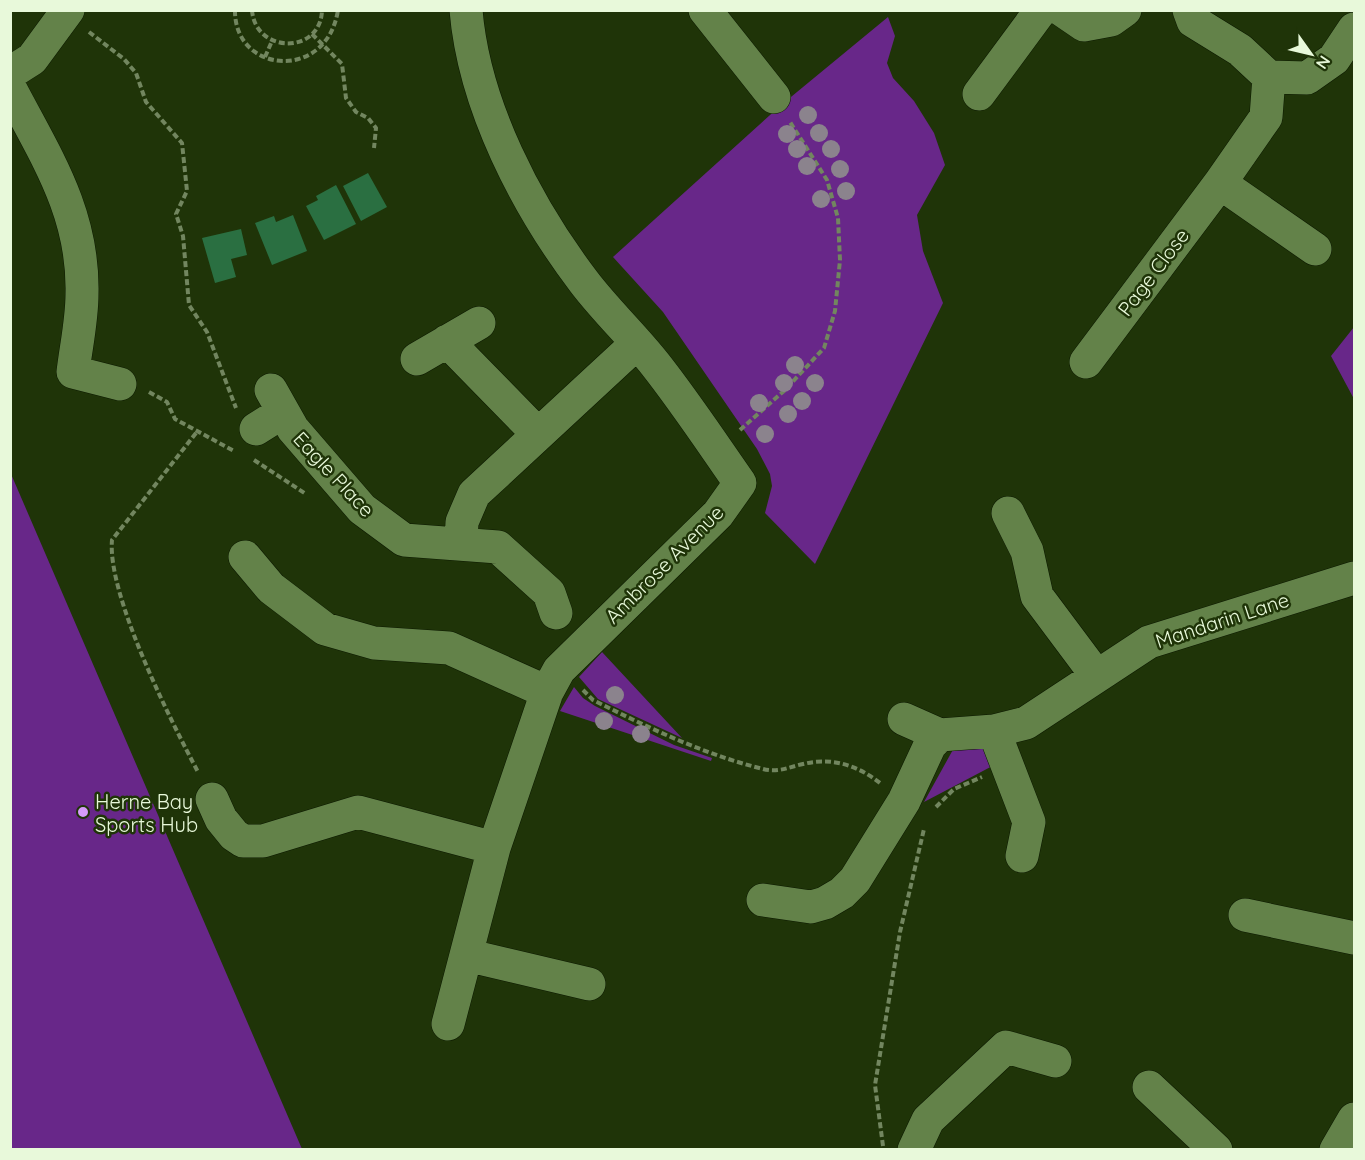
<svg xmlns="http://www.w3.org/2000/svg" width="1365" height="1160" font-family="Quicksand,sans-serif">
	<style>
		.green { fill: #682789 }
		.building { fill: #2a6f41 }
		.lines { fill: none; stroke-linecap: round; stroke-linejoin: round }
		.minor-casing { stroke: #0c1900; stroke-width: 34 }
		.path { stroke: #72865f; stroke-width: 4; stroke-dasharray: 6 3; stroke-linecap: butt }
		.minor { stroke: #638249; stroke-width: 33 }
		.tree { fill: #8b838d }
		.poi-dot { fill: #d69bfa; stroke: #1f3408; stroke-width: 2 }
		.labels { text-anchor: middle; dominant-baseline: central; stroke-width: 5; stroke-linejoin: round; paint-order: stroke }
		.street-label { font-size: 20px; fill: #e8f9da; stroke: #1f3408 }
		.poi-label { font-size: 20px; fill: #e8f9da; stroke: #1f3408; text-anchor: start }
	</style>
	<rect width="100%" height="100%" fill="#1f3408"/>
	<path class="green" d="M888 17 895 36 887 63 893 78 914 101 934 133 945 165 917 215 923 251 943 303 815 564 765 513 772 486 770 474 757 449 663 312 613 257 780 106Z
		M1354 327V399L1331 356Z
		M11 474 302 1149H11Z
		M602 652 682 738 598 699 579 677Z
		M574 687 583 698 595 706 674 745 712 758 711 761 560 711Z
		M981 738 1000 762 924 802 955 746Z"/>
	<path class="building" d="M368 173 387 207 361 221 343 186Z
		M336 185 356 224 324 240 306 206 318 200 316 196Z
		M293 215 307 251 272 265 255 223 274 216 276 222Z
		M241 229 247 255 231 259 236 277 215 283 202 238Z"/>
	<g class="lines">
		<g class="minor-casing">
			<path id="minor" d="M705 10 774 97
				M1062 10 1084 25 1111 20 1125 10
				M1189 10 1193 21 1240 50 1269 77 1266 117 1220 183 1315 249
				M10 73 32 59 68 10
				M1269 77 1307 78 1334 59 1354 29
				M10 88C46 157 84 213 82 294 82 320 76 347 73 372L120 384
				M979 94 1041 10
				M447 341 538 434
				M417 359 479 323
				M1086 362 1220 183
				M271 390 293 429 362 509 404 540 498 547 549 593 556 613
				M256 429 283 412
				M1008 513 1027 551 1037 596 1096 675
				M461 544 462 522 474 494 637 343
				M245 557 271 588 325 629 374 643 449 648 547 692
				M904 719 940 735
				M994 731 1029 822 1022 856
				M212 799 221 819 234 835 243 841H263L358 812 494 848
				M763 900 811 907 825 903 842 893 855 880 904 801 930 745 940 735 994 731 1026 723 1149 642 1354 578
				M1245 915 1354 938
				M466 955 589 984
				M448 1024 494 848 547 692 559 670 718 514 740 483C712 443 685 402 655 364 633 336 606 311 584 282 527 207 474 106 466 10
				M1149 1087 1216 1150
				M914 1150 928 1120 1006 1047 1055 1061
				M1336 1150 1354 1119"/>
		</g>
		<path class="path" d="M235 10C234 74 327 82 338 10
			M252 10C255 54 321 55 322 10
			M89 32 124 59 136 73 146 102 182 143 187 191 176 214 183 236 189 305 207 332 236 408
			M312 34 342 64 346 98 356 112 368 118 376 128 374 148
			M265 57 272 41
			M149 392 167 402 175 419 234 451
			M740 430 785 390 824 348 835 311 840 260 838 218 827 180 790 122
			M196 433 112 540C107 595 171 721 198 772
			M254 460 306 494
			M583 690 593 700C649 728 703 754 763 769 778 773 789 767 803 764 832 757 857 765 880 783
			M936 807 954 789 982 777
			M883 1146 875 1085 900 932 924 829"/>
		<use href="#minor" class="minor"/>
	</g>
	<g class="tree">
		<circle cx="808" cy="115" r="9"/>
		<circle cx="819" cy="133" r="9"/>
		<circle cx="787" cy="134" r="9"/>
		<circle cx="797" cy="149" r="9"/>
		<circle cx="831" cy="149" r="9"/>
		<circle cx="807" cy="166" r="9"/>
		<circle cx="840" cy="169" r="9"/>
		<circle cx="846" cy="191" r="9"/>
		<circle cx="821" cy="199" r="9"/>
		<circle cx="795" cy="365" r="9"/>
		<circle cx="784" cy="383" r="9"/>
		<circle cx="815" cy="383" r="9"/>
		<circle cx="802" cy="401" r="9"/>
		<circle cx="759" cy="403" r="9"/>
		<circle cx="788" cy="414" r="9"/>
		<circle cx="765" cy="434" r="9"/>
		<circle cx="615" cy="695" r="9"/>
		<circle cx="604" cy="721" r="9"/>
		<circle cx="641" cy="734" r="9"/>
	</g>
	<circle class="poi-dot" cx="83" cy="812" r="6"/>
	<g class="labels">
		<g class="street-label">
			<text transform="translate(1153 272) rotate(-53)">Page Close</text>
			<text transform="translate(334 474) rotate(47)">Eagle Place</text>
			<text transform="translate(664 564) rotate(-45)">Ambrose Avenue</text>
			<text transform="translate(1222 620) rotate(-18)">Mandarin Lane</text>
		</g>
		<g class="poi-label">
			<text x="95" y="801">Herne Bay<tspan x="95" dy="23">Sports Hub</tspan></text>
		</g>
	</g>
	<rect width="1365" height="1160" fill="none" stroke="#e8f9da" stroke-width="24"/>
	<g transform="translate(1311 54) rotate(124)" stroke="#1f3408" stroke-width="4.5" paint-order="stroke">
	<path d="M0-4.5L10 22L0 15L-10 22Z" fill="#e8f9da"/>
	<text y="-9" font-size="16" font-weight="bold" text-anchor="middle" fill="#e8f9da">N</text>
	</g>
</svg>
